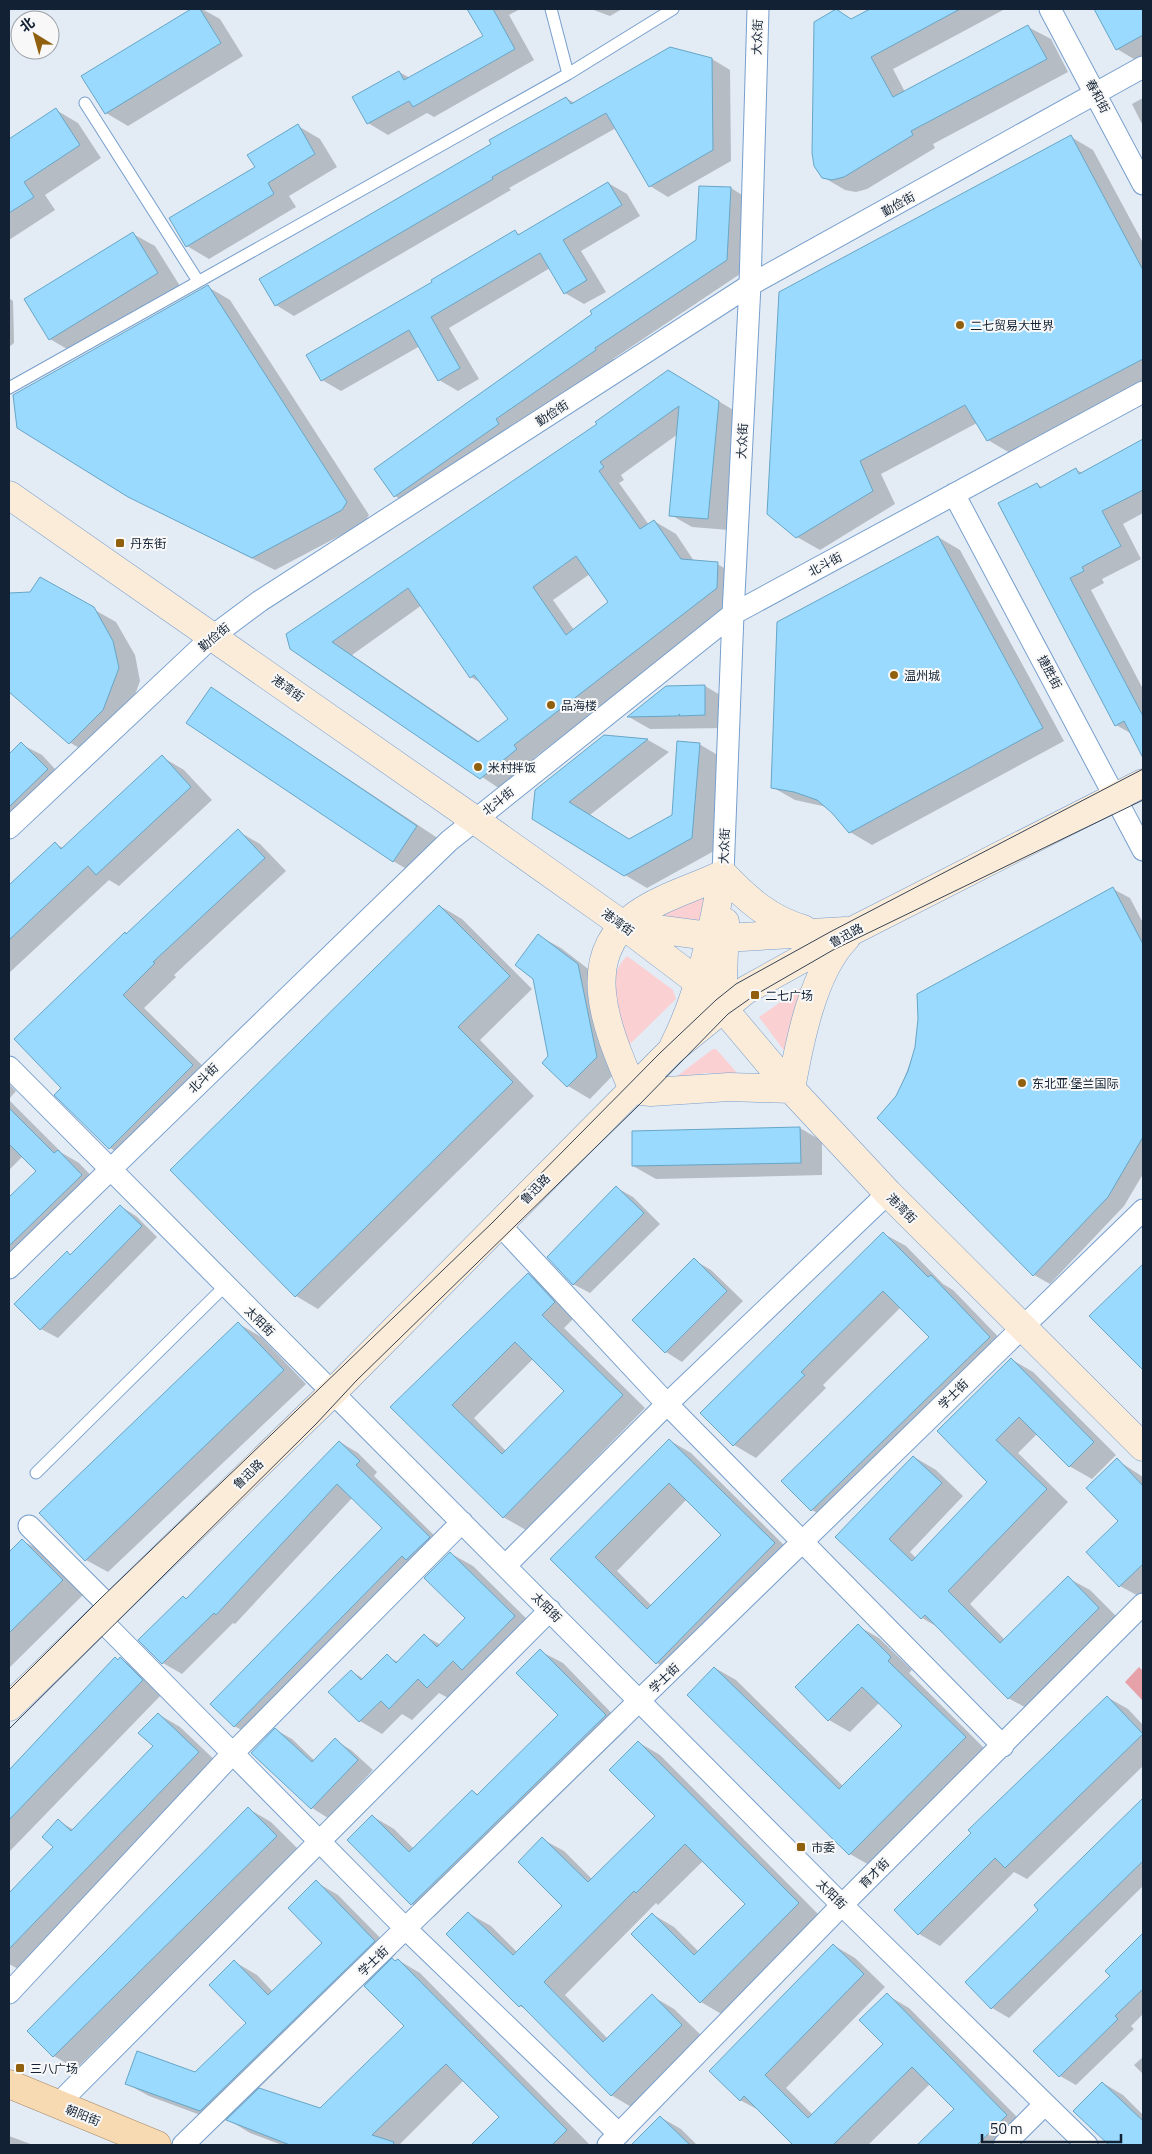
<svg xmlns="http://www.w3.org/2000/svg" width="1152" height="2154" font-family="'Titillium Web','Noto Sans SC',sans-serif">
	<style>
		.green { fill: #fbd0d3 }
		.forest { fill: #e6a2a8 }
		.shadow { fill: #0003; fill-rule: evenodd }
		.building { fill: #99dafe; stroke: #67a6c7; fill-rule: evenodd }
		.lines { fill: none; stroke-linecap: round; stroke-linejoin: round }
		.service-casing { stroke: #779fcd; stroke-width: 13 }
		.minor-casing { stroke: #779fcd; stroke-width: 23 }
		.secondary-casing { stroke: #779fcd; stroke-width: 29 }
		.primary-casing { stroke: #a38864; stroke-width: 29 }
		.service { stroke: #fff; stroke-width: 11 }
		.minor { stroke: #fff; stroke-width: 21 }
		.secondary { stroke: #fbecd9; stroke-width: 28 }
		.primary { stroke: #f7d9b2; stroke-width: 28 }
		.tram { stroke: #364354; stroke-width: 1 }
		.poi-dot { fill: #91600e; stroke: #f8f8f8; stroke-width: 2 }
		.labels { text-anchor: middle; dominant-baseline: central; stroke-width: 4; stroke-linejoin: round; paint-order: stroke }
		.street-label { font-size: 12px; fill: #122133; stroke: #f8f8f8 }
		.poi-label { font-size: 12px; fill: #122133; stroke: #f8f8f8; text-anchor: start }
	</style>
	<rect width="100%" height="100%" fill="#e3ebf5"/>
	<path class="green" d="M706 893V924L665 916 664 913Z
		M627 956 673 990 676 999 627 1047C617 1017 602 981 627 956Z
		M812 980 785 1052 759 1017Z
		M713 1049H716L739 1075 707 1073 676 1077Z"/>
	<path class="forest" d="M1139 1667 1143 1671V1701L1125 1682Z"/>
	<path class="shadow" d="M193 9H202L220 19 243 56 128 126 106 113 83 76Z
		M469 9H520L509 15 534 60 434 117 427 113 388 135 368 123 354 98 399 72 410 78 485 36Z
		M591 9H622L610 16Z
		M873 9H1005L893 69 905 92 1028 27 1051 39 1068 72 933 144 935 148 867 189 856 192 845 190 823 177 852 20Z
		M1096 9H1143V60L1139 62 1117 49Z
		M712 59 730 70 731 161 668 197 650 186 616 128 509 188 511 190 294 316 276 305 492 144 566 98 575 103Z
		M1143 98V126L1132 104Z
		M56 110 78 123 101 158 45 195 55 210 9 240V140Z
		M298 126 320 139 337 167 289 196 296 207 209 259 187 246 256 167Z
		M1071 137 1093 150 1143 243V383L1010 453 988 440 977 423 881 474 895 504 820 550 797 537Z
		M608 183 627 194 640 216 581 251 606 292 584 304 565 293 550 268 449 328 479 379 458 391 439 380 420 346 341 391 322 380 433 283 515 232 521 235Z
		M731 188 750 200 746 270 613 359 615 361 414 507 395 496 697 241Z
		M133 234 155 246 180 286 72 352 50 339Z
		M208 287 230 300 369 515 364 523 275 570 128 496Z
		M9 298 13 301 14 343 9 347Z
		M690 384 740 414 729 530 692 527 671 515 678 434 621 475 624 480 619 483 649 525 654 521 676 534 694 561 717 564 739 576 738 600 534 758 538 762 503 791 291 648ZM590 574 610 602 574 630 553 600ZM422 605 471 677 481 683 510 719 480 742 352 655Z
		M1143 441V513L1123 524 1141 559 1102 579 1104 583 1091 590 1143 689V748L1138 744 1132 734 1116 725 1037 484 1043 488 1076 470 1083 473Z
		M938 537 960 550 1064 741 872 845 850 832 827 807 795 800 772 787Z
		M40 579 116 622 135 655 140 681 125 722 91 755 69 742 9 690V594L31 593Z
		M705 686 727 699V728L650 729 629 717 666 687Z
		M211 688 439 839 415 874 393 861Z
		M604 736 648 740 669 752 590 815 630 840 673 816 699 744 721 757 714 851 647 888 625 875 536 791Z
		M21 744 42 755 67 782 9 838V756Z
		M162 757 184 770 212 800 119 886 109 880 9 973V887L55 844 63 848Z
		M238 831 260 844 286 871 174 975 176 977 144 1008 215 1078 132 1161 110 1148 127 935Z
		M1113 889 1130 898 1143 923V1174L1124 1206 1050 1284 1034 1275 897 1097 916 1047Z
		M440 906 462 919 532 989 480 1040 534 1096 318 1309 296 1296Z
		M539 936 561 948 600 978 618 1070 590 1099 568 1086 544 1062 550 1057Z
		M9 1084 16 1091 9 1099Z
		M9 1100 62 1153 79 1163 102 1187 9 1278V1199L37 1171 23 1156 9 1170Z
		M800 1128 822 1141V1175L656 1179 633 1166Z
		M617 1188 633 1197 660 1224 590 1293 573 1284Z
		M120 1206 136 1216 157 1237 58 1338 41 1329 67 1253 72 1255Z
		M884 1234 906 1246 943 1284 953 1290 1011 1350 834 1523 812 1510 930 1337 901 1307 823 1385 826 1388 756 1458 734 1445 702 1413Z
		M694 1260 711 1270 743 1301 682 1362 666 1352Z
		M1143 1265V1368L1091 1316Z
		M528 1274 550 1287 576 1316 564 1328 645 1408 526 1530 503 1517 392 1407ZM533 1359 566 1391 506 1451 474 1418Z
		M239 1324 261 1337 306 1384 108 1572 86 1560Z
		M1011 1359 1033 1372 1116 1455 1092 1479 1069 1466 1037 1434 1018 1453 1068 1502 970 1604 1005 1640 1068 1578 1090 1590 1121 1621 1030 1710 1008 1698 941 1629 922 1618 837 1537 914 1457 936 1470 963 1496 910 1552 916 1558 989 1482 939 1431Z
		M669 1440 691 1453 796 1557 679 1676 657 1663 552 1559ZM687 1499 723 1535 652 1606 617 1571Z
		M340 1442 358 1453 377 1472 374 1476 447 1548 253 1736 234 1726 384 1528 353 1497 235 1624 233 1623 182 1674 163 1663 140 1640 188 1600Z
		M1117 1460 1143 1477 1142 1598 1120 1586Z
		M23 1541 45 1553 84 1594 9 1668V1554Z
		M450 1553 473 1566 537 1629 450 1699 439 1693 412 1720 402 1714 382 1734 360 1721 330 1692 351 1671 364 1679 387 1656 398 1662 425 1636 441 1645 467 1618Z
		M858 1626 879 1638 912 1670 909 1673 986 1750 871 1866 850 1854 688 1695 715 1668 736 1680 844 1787 904 1726 880 1702 850 1732 829 1720Z
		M540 1651 563 1663 627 1729 434 1917 412 1904 349 1840 372 1816 394 1829 414 1849 472 1791 479 1795 559 1715Z
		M115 1658 119 1661 121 1659 141 1671 163 1693 9 1852V1770Z
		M1107 1697 1128 1709 1143 1725V1766L1027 1879 1014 1872 940 1946 919 1934Z
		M158 1714 180 1727 220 1765 22 1971 9 1964V1895L55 1847 59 1821 74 1830 154 1746Z
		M276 1730 292 1739 315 1761 335 1740 351 1750 373 1770 328 1818 312 1808 253 1753Z
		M638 1742 660 1755 821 1917 723 2015 701 2002 633 1934 652 1914 674 1927 699 1952 747 1904 703 1861 658 1905 656 1903 565 1995 608 2039 652 1996 674 2009 704 2038 633 2108 611 2095 527 2010 520 2006 468 1913 491 1926 517 1952 563 1906 542 1839 564 1851 592 1879 657 1816Z
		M1143 1799V1886L1009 2018 992 2008 966 1982 1040 1910 1036 1905Z
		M249 1809 271 1822 298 1849 76 2069 54 2056Z
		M316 1882 338 1895 396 1954 391 1959 396 1962 398 1960 420 1973 589 2144 473 2145 501 2117 464 2080 399 2145H282L250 2133 227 2119 222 2123 149 2096 127 2084 195 2073 247 2023 235 1962 257 1975 273 1992 324 1943ZM365 1984 406 2026 320 2110 258 2089Z
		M1143 1935V2014L1131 2026 1134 2029 1076 2085 1060 2076 1111 1976 1106 1971Z
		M833 1945 855 1958 885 1987 786 2088 813 2115 885 2044 887 1995 909 2008 1029 2129 1012 2145H919L956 2109 930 2084 868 2145H794L762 2112 740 2100Z
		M1143 2057V2074L1134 2065Z
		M1103 2083 1123 2095 1143 2115V2145H1110L1075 2111Z
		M660 2117 681 2129 697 2145H633Z
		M9 2136 33 2145H9Z"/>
	<path class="building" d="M191 9H200L221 43 105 114 81 76Z
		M467 9H493L515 49 413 107 409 101 367 124 352 97 399 71 404 80 483 36Z
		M836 9 851 19 870 9H960L871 57 893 97 1028 25 1047 59 911 131 913 135 844 177 832 180 822 178 814 166 812 153 814 22Z
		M1094 9H1143V35L1116 50Z
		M670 47 712 58 713 150 649 187 606 113 492 177 493 179 275 306 259 279 491 144 489 140 566 97 571 104Z
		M56 108 80 145 24 182 34 197 9 213V139Z
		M298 124 315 154 268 183 274 194 186 247 169 218 255 167 247 155Z
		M1071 135 1143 270V359L987 441 965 405 860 461 873 491 796 538 767 514 779 292Z
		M608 182 622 205 563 240 587 280 564 294 540 253 431 317 460 368 438 381 409 330 321 381 306 355 432 282 431 280 515 230 518 235Z
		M699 186 731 187 727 260 595 348 596 350 496 419 499 424 394 497 374 469 592 314 590 311 696 240Z
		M133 232 158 273 49 340 24 299Z
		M208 285 347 502 342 510 252 558 128 497 17 428 13 395Z
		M668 370 719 401 708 519 669 516 679 406 600 462 604 467 599 471 640 529 654 520 681 559 718 562 717 588 514 745 517 749 480 779 290 649 286 634 597 424 595 422ZM576 556 608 602 566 635 533 587ZM408 588 470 678 474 675 508 719 478 742 332 642Z
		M1143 439V490L1102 511 1121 546 1082 567 1084 571 1070 578 1143 716V758L1124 721 1115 726 998 503 1037 483 1040 488 1076 468 1079 474Z
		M938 536 1043 728 849 833 832 813 817 800 794 792 771 788 777 622Z
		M40 577 94 607 113 641 119 668 103 710 69 744 9 692V593L30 592Z
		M705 685V715L679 716 680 714 677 716 627 717 666 686Z
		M211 687 417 826 393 862 186 723Z
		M604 735 648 739 569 802 629 839 672 815 677 741 700 743 692 838 624 876 532 819 535 790Z
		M21 742 48 769 9 807V754Z
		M162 755 191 787 96 875 88 866 9 940V885L55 842 61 849Z
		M238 829 265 858 153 962 155 963 123 995 193 1065 109 1149 54 1095 61 1088 14 1039 125 932 126 934Z
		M1113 887 1143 944V1137L1108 1197 1033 1276 877 1118 896 1096 908 1071 915 1047 918 1019 917 994Z
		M439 905 510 976 458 1027 513 1082 295 1297 170 1170Z
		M538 934 578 964 597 1057 567 1087 542 1063 548 1056 533 979 515 965Z
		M9 1108 54 1153 58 1150 82 1175 9 1246V1197L36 1171 9 1144Z
		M800 1127 801 1163 632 1166V1131Z
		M616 1186 644 1213 573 1285 547 1257Z
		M120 1205 142 1226 40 1330 14 1304 67 1251 70 1255Z
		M883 1232 928 1277 931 1275 990 1337 811 1511 781 1481 929 1337 883 1291 801 1372 805 1375 733 1446 700 1413Z
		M694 1258 727 1291 665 1353 632 1320Z
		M1143 1264V1370L1089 1316Z
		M528 1273 555 1302 542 1315 623 1395 503 1518 390 1407ZM515 1342 564 1391 502 1454 452 1405Z
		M238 1322 284 1370 85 1561 39 1513Z
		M1011 1358 1094 1442 1069 1467 1019 1417 996 1440 1047 1489 948 1591 1000 1643 1068 1576 1099 1608 1008 1699 925 1615 921 1619 835 1537 913 1456 942 1483 889 1539 912 1561 987 1482 937 1431Z
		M669 1439 775 1543 656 1664 550 1559ZM669 1483 721 1535 647 1609 595 1557Z
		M339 1441 360 1461 356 1465 430 1537 406 1560 402 1556 234 1727 210 1704 382 1528 337 1484 216 1615 214 1613 162 1664 138 1640 183 1596 186 1599Z
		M1117 1458 1143 1486V1564L1119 1587 1086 1552 1118 1521 1086 1488Z
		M22 1539 63 1580 9 1633V1552Z
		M450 1552 515 1616 462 1670 453 1661 427 1688 418 1679 389 1709 381 1701 359 1722 328 1692 351 1670 361 1680 387 1654 396 1663 424 1634 437 1647 465 1618 424 1578Z
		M858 1624 891 1657 888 1661 966 1737 849 1855 687 1695 714 1667 839 1789 902 1726 862 1687 828 1721 795 1687Z
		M540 1649 606 1715 411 1905 347 1840 372 1815 409 1852 472 1790 477 1795 558 1715 516 1673Z
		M115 1657 118 1660 120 1657 143 1680 9 1820V1770Z
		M1107 1696 1143 1734 1005 1868 995 1858 918 1935 894 1910 971 1833 968 1830Z
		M158 1713 199 1752 9 1949V1893L53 1847 42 1837 58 1819 71 1831 153 1746 138 1733Z
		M275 1728 312 1762 335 1738 358 1760 311 1809 251 1753Z
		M638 1741 799 1903 700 2003 631 1934 652 1913 694 1955 745 1904 685 1844 636 1893 634 1891 544 1982 603 2042 652 1994 682 2025 611 2096 521 2005 519 2007 446 1934 468 1912 513 1955 562 1906 518 1862 542 1837 588 1882 655 1816 609 1770Z
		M1143 1798V1861L991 2009 965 1982 1038 1910 1034 1905Z
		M248 1807 277 1836 53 2057 27 2031Z
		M316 1880 375 1941 200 2111 125 2084 137 2051 195 2072 246 2023 209 1985 234 1960 268 1995 322 1943 288 1908Z
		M1143 1933V1989L1115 2016 1118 2019 1059 2077 1033 2051 1110 1976 1105 1971Z
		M833 1944 864 1974 765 2075 808 2118 883 2044 859 2020 887 1993 1007 2115 977 2145H917L954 2109 912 2067 833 2145H793L744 2096 740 2101 709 2071Z
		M392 1958 395 1961 398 1959 567 2130 552 2145H471L499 2117 446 2064 372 2135 394 2142 393 2145H290L226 2120 259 2088 320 2108 404 2026 364 1986Z
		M1102 2082 1143 2121V2145H1109L1073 2111Z
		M660 2116 690 2145H631Z"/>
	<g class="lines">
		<g class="service-casing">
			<path id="service" d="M551 9 568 74
				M85 103 198 281
				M9 388 568 74 673 9
				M36 1473 225 1286"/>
		</g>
		<g class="minor-casing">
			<path id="minor" d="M1050 9 1143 184
				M954 494 1143 850
				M9 828 213 636 260 601 750 285 1143 67
				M723 874 733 614 750 285 758 9
				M9 1067 842 1905 1087 2145
				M500 1225 667 1404 1003 1746
				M9 1268 449 841 733 614 1143 392
				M29 1526 110 1607
				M506 1565 667 1404 888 1193
				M99 1618 406 1929 619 2134
				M9 1993 233 1753 462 1522
				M58 2104 550 1610
				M183 2145 1143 1210
				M608 2145 842 1905 1143 1604
				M1004 2145 1045 2104"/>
		</g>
		<g class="secondary-casing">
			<path id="secondary" d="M9 495 475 820 623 925 698 982 716 1000 791 1089 888 1193 1143 1447
				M723 874C694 888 661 897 636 915 574 959 610 1035 633 1090L651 1092 729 1087 791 1089
				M723 874C747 899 769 919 803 929
				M625 925 724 938 846 931
				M722 1007 725 922
				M674 1045C701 992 712 932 723 874
				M791 1089C799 1044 813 971 846 938
				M9 1707 332 1393 671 1051 746 990 854 930 1143 783"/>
		</g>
		<g class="primary-casing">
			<path id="primary" d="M9 2084 157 2145"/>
		</g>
		<use href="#service" class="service"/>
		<use href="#minor" class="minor"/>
		<use href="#secondary" class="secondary"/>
		<use href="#primary" class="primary"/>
		<path class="tram" d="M9 1690 101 1598 492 1223 660 1053 716 1000 736 984 830 932 1143 769
			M9 1729 316 1424 357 1380 637 1107 728 1014 755 995 833 950 1143 800"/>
	</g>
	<g class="poi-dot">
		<circle cx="960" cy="325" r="5"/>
		<rect x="115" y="538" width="10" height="10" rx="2.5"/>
		<circle cx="894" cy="675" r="5"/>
		<circle cx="551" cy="705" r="5"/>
		<circle cx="478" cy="767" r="5"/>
		<rect x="750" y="990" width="10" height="10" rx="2.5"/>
		<circle cx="1022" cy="1083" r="5"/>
		<rect x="796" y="1842" width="10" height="10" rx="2.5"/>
		<rect x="15" y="2063" width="10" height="10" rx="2.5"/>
	</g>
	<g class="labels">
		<g class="street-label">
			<text transform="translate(757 37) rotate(-88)">大众街</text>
			<text transform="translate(1098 96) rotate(62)">春和街</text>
			<text transform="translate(898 204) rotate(-29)">勤俭街</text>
			<text transform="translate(552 413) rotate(-33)">勤俭街</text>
			<text transform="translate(742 441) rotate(-87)">大众街</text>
			<text transform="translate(825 564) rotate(-28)">北斗街</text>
			<text transform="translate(214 637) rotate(-40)">勤俭街</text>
			<text transform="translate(1050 672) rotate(62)">捷胜街</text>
			<text transform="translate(288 688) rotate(35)">港湾街</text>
			<text transform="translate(498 801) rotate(-38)">北斗街</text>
			<text transform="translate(724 846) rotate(-88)">大众街</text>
			<text transform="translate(618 922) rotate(36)">港湾街</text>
			<text transform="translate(846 935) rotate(-28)">鲁迅路</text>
			<text transform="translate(203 1078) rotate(-44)">北斗街</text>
			<text transform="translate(535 1189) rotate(-46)">鲁迅路</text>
			<text transform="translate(902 1208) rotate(45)">港湾街</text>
			<text transform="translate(260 1321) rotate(45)">太阳街</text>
			<text transform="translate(953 1394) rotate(-45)">学士街</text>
			<text transform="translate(248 1474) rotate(-44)">鲁迅路</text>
			<text transform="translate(547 1607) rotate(45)">太阳街</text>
			<text transform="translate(664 1678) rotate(-44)">学士街</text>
			<text transform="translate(874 1873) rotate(-45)">育才街</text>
			<text transform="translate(832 1894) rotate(45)">太阳街</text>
			<text transform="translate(373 1961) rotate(-44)">学士街</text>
			<text transform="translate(83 2115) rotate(22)">朝阳街</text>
		</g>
		<g class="poi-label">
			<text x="970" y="325">二七贸易大世界</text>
			<text x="130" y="543">丹东街</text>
			<text x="904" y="675">温州城</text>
			<text x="561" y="705">品海楼</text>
			<text x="488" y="767">米村拌饭</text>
			<text x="765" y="995">二七广场</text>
			<text x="1032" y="1083">东北亚·堡兰国际</text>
			<text x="811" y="1847">市委</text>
			<text x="30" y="2068">三八广场</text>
		</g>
	</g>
	<rect width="1152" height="2154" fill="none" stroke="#122133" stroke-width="20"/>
	<g transform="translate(35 35) rotate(323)"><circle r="24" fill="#f8f8f8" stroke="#9ca2a9"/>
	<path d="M0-4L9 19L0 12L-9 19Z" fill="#91600e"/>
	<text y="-8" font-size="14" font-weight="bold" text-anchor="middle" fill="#122133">北</text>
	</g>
	<path d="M982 2134v8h139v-8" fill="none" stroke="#122133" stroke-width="2.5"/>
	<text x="990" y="2134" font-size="15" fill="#122133" stroke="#f8f8f8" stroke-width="4" paint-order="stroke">50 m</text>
</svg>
